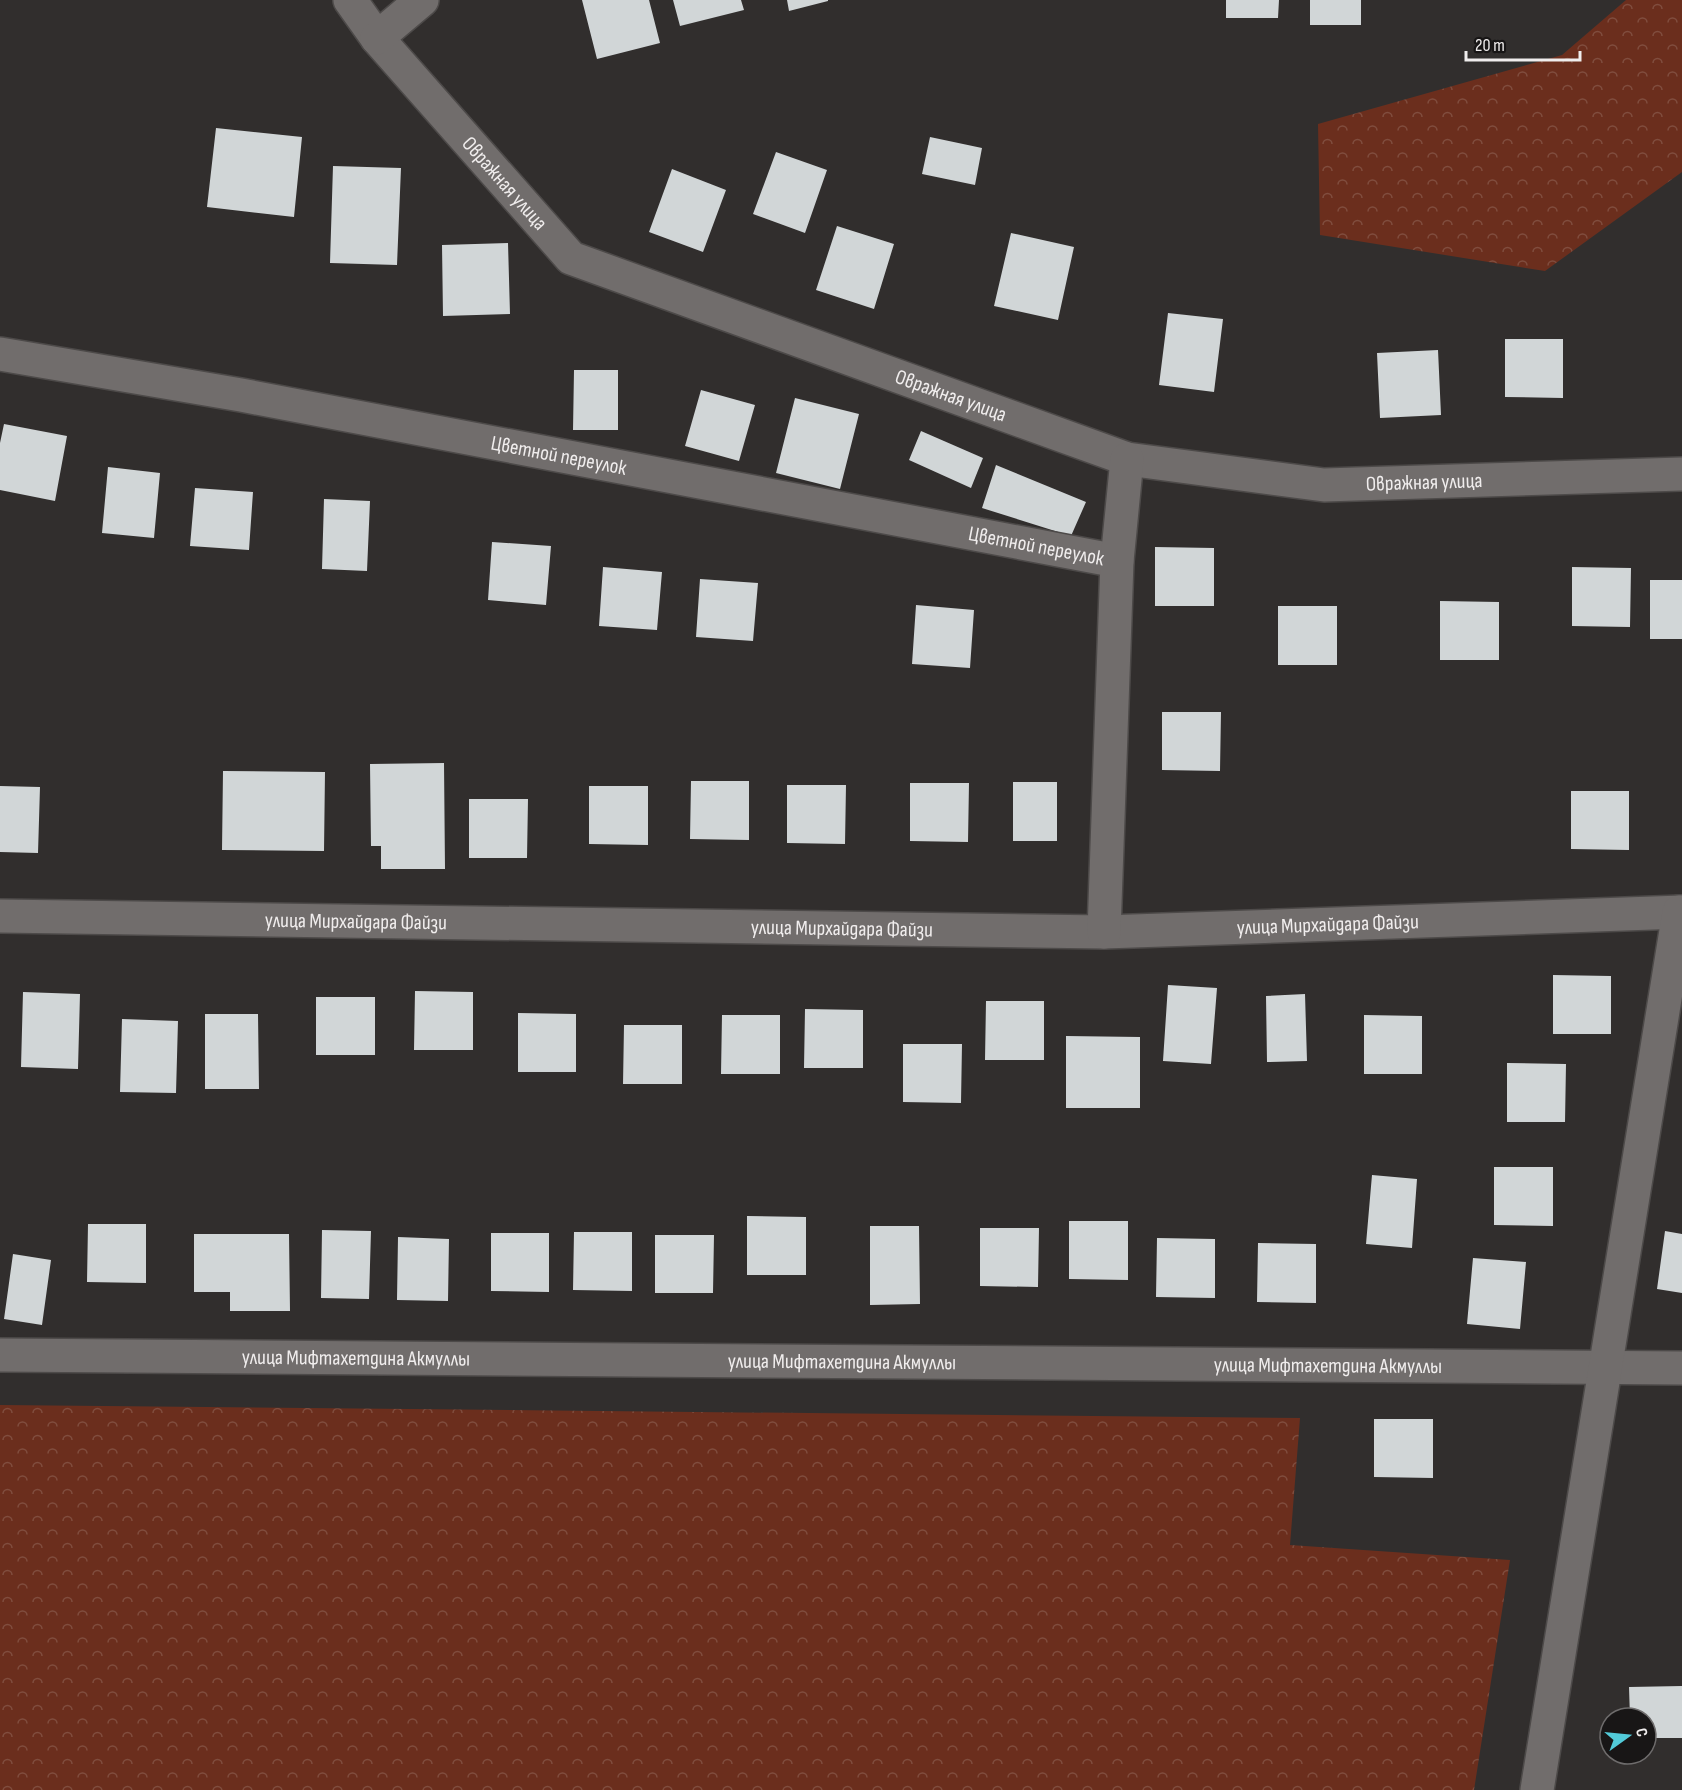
<svg xmlns="http://www.w3.org/2000/svg" width="1682" height="1790" font-family="'Sofia Sans Condensed',sans-serif">
	<style>
		.forest { fill: url(#forest-crowns) }
		.building { fill: #d1d6d7 }
		.lines { fill: none; stroke-linecap: round; stroke-linejoin: round }
		.minor-casing { stroke: #4d4a49; stroke-width: 36 }
		.minor { stroke: #716d6c; stroke-width: 33 }
		.labels { text-anchor: middle; dominant-baseline: central; stroke-width: 6; stroke-linejoin: round; paint-order: stroke }
		.street-label { font-size: 21px; fill: #f0eded; stroke: #181616 }
	</style>
	<defs>
		<pattern id="forest-crowns" width="20" height="18" patternUnits="userSpaceOnUse" patternTransform="scale(1.5)"><rect width="20" height="18" fill="#6b2e1d"/><path d="M2 6a3 3 0 1 1 6 0M12 15a3 3 0 1 1 6 0" fill="none" stroke="#804d3e"/></pattern>
	</defs>
	<rect width="100%" height="100%" fill="#312e2d"/>
	<path class="forest" d="M1626 0H1682V172L1545 271 1320 235 1318 124 1562 55Z
		M0 1405 1300 1418 1290 1545 1510 1560 1474 1790H0Z"/>
	<path class="building" d="M582 0H649L660 43 597 59Z
		M673 0H741L744 10 680 26Z
		M787 0H828V1L789 11Z
		M1226 0H1279L1278 18H1226Z
		M1310 0H1361V25H1310Z
		M216 128 302 137 294 217 207 207Z
		M930 137 982 148 975 185 922 174Z
		M776 152 827 170 805 233 753 214Z
		M333 166 401 168 397 265 330 263Z
		M672 169 726 190 703 252 649 232Z
		M837 226 894 244 874 309 816 290Z
		M1011 233 1074 247 1058 320 994 306Z
		M508 243 510 314 443 316 442 245Z
		M1168 313 1223 319 1214 392 1159 385Z
		M1505 339H1563V398L1505 397Z
		M1438 350 1441 415 1380 418 1377 353Z
		M574 370H618V430H573Z
		M701 390 755 405 739 461 685 446Z
		M795 398 859 414 840 489 776 473Z
		M4 424 67 436 55 501 0 490V443Z
		M921 431 983 458 971 488 909 460Z
		M996 465 1086 502 1071 536 982 508Z
		M108 467 160 473 154 538 102 533Z
		M195 488 253 492 249 550 190 546Z
		M324 499 370 501 367 571 322 569Z
		M492 542 551 546 546 605 488 600Z
		M1155 547 1214 548V606H1155Z
		M603 567 662 572 657 630 599 626Z
		M1572 567 1631 568 1630 627 1572 626Z
		M700 579 758 583 753 641 696 637Z
		M1650 580H1682V639H1650Z
		M1440 601 1499 602V660H1440Z
		M916 605 974 610 970 668 912 664Z
		M1278 606H1337V665H1278Z
		M1162 712H1221L1220 771 1162 770Z
		M444 763 445 869H381V846H371L370 764Z
		M223 771 325 772 324 851 222 850Z
		M691 781H749V840L690 839Z
		M1013 782H1057V841H1013Z
		M910 783H969L968 842 910 841Z
		M787 785H846L845 844 787 843Z
		M0 786 40 787 38 853 0 852Z
		M589 786H648V845L589 844Z
		M1571 791H1629V850L1571 849Z
		M469 799H528L527 858H469Z
		M1553 975 1611 976V1034H1553Z
		M1168 985 1217 988 1211 1064 1163 1061Z
		M415 991 473 992V1050H414Z
		M23 992 80 994 78 1069 21 1067Z
		M1305 994 1307 1061 1267 1062 1266 996Z
		M316 997H375V1055H316Z
		M986 1001H1044V1060H985Z
		M805 1009 863 1010V1068H804Z
		M518 1013 576 1014V1072H518Z
		M205 1014H258L259 1089H205Z
		M722 1015H780V1074H721Z
		M1364 1015 1422 1016V1074H1364Z
		M122 1019 178 1021 176 1093 120 1092Z
		M624 1025H682V1084H623Z
		M1066 1036 1140 1037V1108H1066Z
		M903 1044H962L961 1103 903 1102Z
		M1507 1063 1566 1064 1565 1122H1507Z
		M1494 1167H1553V1226L1494 1225Z
		M1372 1175 1417 1179 1412 1248 1366 1244Z
		M747 1216 806 1217V1275H747Z
		M1069 1221H1128V1280L1069 1279Z
		M88 1224H146V1283L87 1282Z
		M870 1226H919L920 1304 870 1305Z
		M980 1228H1039L1038 1287 980 1286Z
		M322 1230 371 1231 369 1299 321 1298Z
		M1665 1231 1682 1234V1293L1657 1289Z
		M574 1232H632V1291L573 1290Z
		M491 1233H549V1292L491 1291Z
		M194 1234H289L290 1311H230V1292H194Z
		M655 1235H714L713 1293H655Z
		M398 1237 449 1239 448 1301 397 1300Z
		M1157 1238 1215 1239V1298L1156 1297Z
		M1258 1243 1316 1244V1303L1257 1302Z
		M13 1254 51 1260 42 1325 4 1319Z
		M1473 1258 1526 1262 1520 1329 1467 1324Z
		M1374 1419H1433V1478L1374 1477Z
		M1682 1686V1738H1646V1718H1630L1629 1687Z"/>
	<g class="lines">
		<g class="minor-casing">
			<g id="minor">
				<path id="s1" d="M350 0 377 38 571 258 1127 459 1324 485 1682 474"/>
				<path d="M377 38 422 0"/>
				<path id="s2" d="M0 354 241 395 1117 561"/>
				<path id="s3" d="M0 916 1104 932 1682 912"/>
				<path d="M1104 932 1117 561 1127 459"/>
				<path id="s4" d="M0 1355 1682 1368"/>
				<path d="M1537 1790 1679 912"/>
			</g>
		</g>
		<use href="#minor" class="minor"/>
	</g>
	<g class="labels">
		<g class="street-label">
			<text stroke="none"><textPath href="#s1" startOffset="240">Овражная улица</textPath></text>
			<text stroke="none"><textPath href="#s1" startOffset="744">Овражная улица</textPath></text>
			<text stroke="none"><textPath href="#s2" startOffset="568">Цветной переулок</textPath></text>
			<text stroke="none"><textPath href="#s1" startOffset="1230">Овражная улица</textPath></text>
			<text stroke="none"><textPath href="#s2" startOffset="1054">Цветной переулок</textPath></text>
			<text stroke="none"><textPath href="#s3" startOffset="356">улица Мирхайдара Файзи</textPath></text>
			<text stroke="none"><textPath href="#s3" startOffset="1328">улица Мирхайдара Файзи</textPath></text>
			<text stroke="none"><textPath href="#s3" startOffset="842">улица Мирхайдара Файзи</textPath></text>
			<text stroke="none"><textPath href="#s4" startOffset="356">улица Мифтахетдина Акмуллы</textPath></text>
			<text stroke="none"><textPath href="#s4" startOffset="842">улица Мифтахетдина Акмуллы</textPath></text>
			<text stroke="none"><textPath href="#s4" startOffset="1328">улица Мифтахетдина Акмуллы</textPath></text>
		</g>
	</g>
	<g transform="translate(1628 1736) rotate(75)"><circle r="28" fill="#181616" stroke="#6e6c6c" stroke-width="1.5"/>
	<path d="M0-4.5L10 22L0 15L-10 22Z" fill="#52cbd9"/>
	<text y="-9" font-size="16" font-weight="bold" text-anchor="middle" fill="#f0eded">С</text>
	</g>
	<path d="M1466 51v9h114v-9" fill="none" stroke="#f0eded" stroke-width="3"/>
	<text x="1475" y="51" font-size="18" fill="#f0eded" stroke="#181616" stroke-width="4.5" paint-order="stroke">20 m</text>
</svg>
